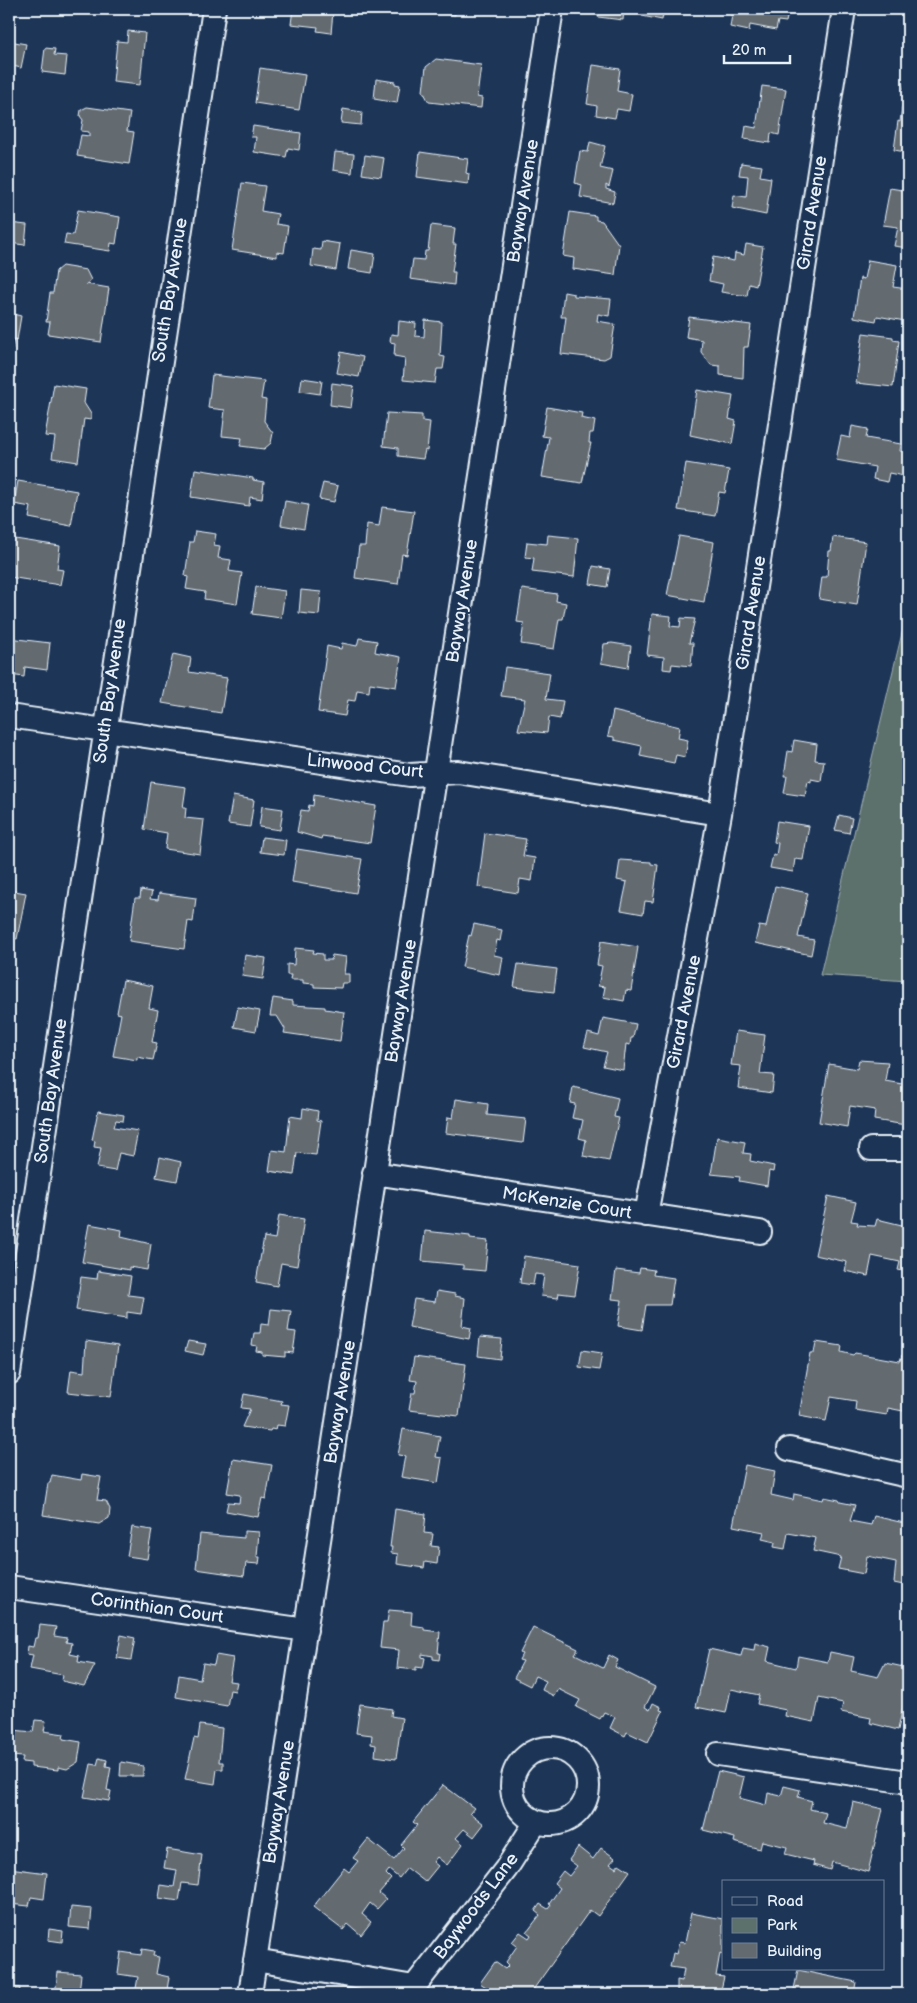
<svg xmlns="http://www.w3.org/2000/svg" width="917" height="2003" font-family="'Balsamiq Sans',sans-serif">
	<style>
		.green { fill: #5d716c; stroke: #a2b1b2 }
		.building { fill: #646b70; stroke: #e8f1f8 }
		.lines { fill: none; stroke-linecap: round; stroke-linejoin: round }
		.minor-casing { stroke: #e8f1f8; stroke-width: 26 }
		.minor { stroke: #1d3557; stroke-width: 22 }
		.labels { text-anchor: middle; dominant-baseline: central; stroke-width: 4; stroke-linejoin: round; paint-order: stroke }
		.street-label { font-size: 18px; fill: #e8f1f8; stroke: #1d3557 }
	</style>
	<rect width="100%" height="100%" fill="#1d3557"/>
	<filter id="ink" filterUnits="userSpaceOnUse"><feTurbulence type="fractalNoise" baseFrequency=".02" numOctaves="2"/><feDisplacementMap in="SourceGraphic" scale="10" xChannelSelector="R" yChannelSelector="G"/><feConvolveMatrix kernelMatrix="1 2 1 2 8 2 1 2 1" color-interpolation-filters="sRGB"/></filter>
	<g filter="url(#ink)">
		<path class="green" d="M908 608V981L820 975Z"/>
		<path class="building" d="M293 9H341V12H333L331 33 317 31 318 27 291 24Z
			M430 9H456L455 15 430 11Z
			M458 9H487V13Z
			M599 9H624L623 20 598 17Z
			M639 9H664L662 20 642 16 643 9Z
			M733 9 751 11V9H789L786 22 778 21 776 30 750 25 749 31 730 27Z
			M128 31 145 33 140 85 113 82 117 41 127 42Z
			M9 41 26 44 21 68 9 65Z
			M45 48 55 49 54 55 67 56 65 75 42 72Z
			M436 59 481 65 477 97 482 98 481 108 429 102 423 91 426 67Z
			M593 65 620 69 617 91 632 94 629 111 617 109 615 118 596 115 597 106 587 104Z
			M260 68 305 75 299 110 255 103Z
			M908 70V90L904 89Z
			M376 79 395 82V84L400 85 397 103 374 99Z
			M762 86 786 89 779 135 771 133 770 143 744 139 746 126 756 128Z
			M87 107 130 113 127 131 134 132 129 164 77 156 81 135 89 136V132L81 131 83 120 80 116 81 110Z
			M902 107 908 108V172L904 171 906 152 894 150 898 121 900 122Z
			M343 109 362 112 361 125 341 123Z
			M253 126 301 133 299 150 288 148 286 157 254 152 256 137H251Z
			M590 142 605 146 600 168 613 171 609 187 606 185V189L615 192 613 203 580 197 582 185 575 183 580 151 588 152Z
			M335 152 354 154 352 173 333 170Z
			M420 152 468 159 466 173 469 174 468 184 417 177Z
			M365 155 384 158 381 177 362 174Z
			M741 163 762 166 760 176 771 178 766 215 732 208 734 195 746 197 748 176 739 175Z
			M242 183 265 186 261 211 278 214 276 224 288 226 284 253 277 252V257L232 250Z
			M890 188 908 191V248L894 246 898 227 883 225Z
			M78 210 120 217 116 244 111 243 110 251 64 244 66 234 73 235Z
			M570 212 596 216V220L602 221 619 245 615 275 573 269 574 258 563 256Z
			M9 223 27 225 25 245 9 243Z
			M431 225 455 228 453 244H456L452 272H455L454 285 410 279 413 259 424 260 425 251H428Z
			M322 241 340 244 336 270 311 266 313 249 321 250Z
			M746 244 763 247 756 286 749 284 747 296 721 292 723 284 709 281 713 257 734 261 735 253 744 255Z
			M351 250 375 254 372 273 348 269Z
			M868 260 897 265 893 287 908 289 905 321 877 316 876 321 854 317 860 278 864 279Z
			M62 266 86 270 91 280 86 284 109 288 101 342 48 334 50 322H46L50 293H53L56 271Z
			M564 292 574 294V296L611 299 609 316 598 314 597 321 615 324 610 356 604 359 561 354 566 317H561Z
			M9 313 21 316 17 340 14 339 12 349H9Z
			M689 317 751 325 748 347H744L743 378 720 375V366L711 365 701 352 702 340 686 337Z
			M425 320 442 322 440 356 445 357 443 369H437L435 383 403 380 405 358 394 356 395 343 390 342 391 334 398 335 399 321 416 323 415 336 424 337Z
			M863 333 893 337V340L899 341 893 387 856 383Z
			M341 352 363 357 359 377 337 373Z
			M212 375 264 381 261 399 266 400 264 421 273 433 271 443 264 449 240 446 242 438 222 436 225 410 208 408Z
			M302 378 322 381 320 394 300 391Z
			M332 383 354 386 351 408 330 405Z
			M54 384 86 389 84 403 91 414V420L84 419 78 462 52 458 55 437 45 436Z
			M697 390 733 396 729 419 736 421 732 444 690 435Z
			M547 407 582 413 581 418 595 421 593 433H590L589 443H591L582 483 542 477 549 437 542 436Z
			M387 413 422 415V421L430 422 427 451 425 450 423 459 398 456V448L383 446Z
			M852 426 868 429 866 438 901 444 900 451 908 453V477L889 473 887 482 873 479 875 467 836 460 841 436 850 438Z
			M686 463 729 470 725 493 719 492 715 516 678 510Z
			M195 469 253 478V480L264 482 262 499 250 497 249 506 191 497Z
			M18 481 77 491 71 526 29 518 31 507 14 504Z
			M323 483 338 486 334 502 319 499Z
			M285 501 308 505 304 529 281 525Z
			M382 507 414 511 407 555 402 554 398 584 355 578 359 546H365L367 524 379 526Z
			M195 531 216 534 214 545 220 546 218 558 231 560 229 571 242 573 237 604 204 599 205 592 186 589 188 577 185 576 190 542H193Z
			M9 535 13 536 15 539 60 546 57 569 63 570 60 585 9 577 11 561 9 560Z
			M548 535 578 538 574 577 532 572 534 558 525 557 527 542 547 544Z
			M679 536 714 542 704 602 667 595Z
			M833 537 866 542 857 605 819 599 822 577H827L829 551H831Z
			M593 566 610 569 607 587 590 584Z
			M256 587 285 591 281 618 252 614Z
			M522 589 557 594 556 601 566 603 563 619H559L554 649 521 644 524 623 517 622Z
			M301 590 321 592 319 615 299 613Z
			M652 614 671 616 670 626 680 627 681 618 695 619 689 643H693L691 666 672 664 671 670 663 669 664 657 647 655Z
			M9 638 50 643 47 670 25 667 24 677 10 675 9 679Z
			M359 638 377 641 375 652 401 657 396 687 370 683 369 692 357 690 355 701 348 700 345 716 318 712 327 646 341 649 342 643 357 646Z
			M612 643 631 646 628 668 601 663 604 644Z
			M173 654 191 658 189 672 227 678 221 713 162 703Z
			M505 667 550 673 546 699 563 701 560 719 549 717 547 733 518 730 525 699 501 696Z
			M613 711 680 727 678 738 688 740 685 757 676 755 674 763 640 756 642 746 614 740V737L608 736Z
			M794 740 817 744 815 760 824 761 821 781 811 779V782L808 781 805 796 784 793 787 776H784L788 751 792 752Z
			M151 782 186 787 183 808H186L185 818 204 820 200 854 165 849 167 833 144 829Z
			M314 795 376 806 370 843 322 836 321 839 297 832 301 810 308 811 309 805 313 806Z
			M233 796 254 800 250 827 228 824Z
			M262 806 283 809 280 830 259 827Z
			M839 815 852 818 849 833 835 830Z
			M777 821 809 826 803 860 795 859 793 872 770 868 773 855 776 856 778 843 774 842Z
			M485 833 526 839 523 856 535 858 532 881 520 879 518 893 478 887Z
			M262 837 286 840 284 855 260 852Z
			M297 849 362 859 356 893 292 882Z
			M620 860 651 862V864L658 865 653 902 645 901 643 914 621 910 627 882 617 880Z
			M775 886 808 893 798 937 814 940 811 955 755 943 759 926 766 927Z
			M9 890 26 893 17 939 9 937Z
			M141 890 152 892 150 899 158 900 159 893 196 898 193 922 188 921 184 949 129 941 135 898H140Z
			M474 924 502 930 500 941 497 940 494 955 503 957 500 975 462 967 469 935 471 936Z
			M601 941 638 947 631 991 626 990 624 1001 603 997 605 987 598 986 602 966 597 965Z
			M295 948 314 950 313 953 323 954V960H331L332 955 346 957 344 974H349V983H342L341 988 314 987V984L303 983V980H290L291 975H287V964L294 965Z
			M245 955 266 958 263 979 242 976Z
			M518 964 557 969 554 992 514 987Z
			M123 980 153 986 149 1008 158 1010 152 1042 157 1043 153 1060 137 1057V1060L113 1056 121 1014 117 1013Z
			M273 998 293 1001V1005L325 1007V1009L344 1012 340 1041 284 1033 285 1029 277 1016H270Z
			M238 1007 260 1011 256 1031 234 1027Z
			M603 1018 636 1024 633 1038H631L630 1045 626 1044 623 1070 603 1066 607 1052 584 1047 588 1033 599 1036Z
			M736 1031 765 1035 760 1074 774 1075 772 1093 738 1088 741 1066 731 1065Z
			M859 1060 888 1062 885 1081 908 1085V1114L904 1113 906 1125 874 1120 875 1110 850 1106 847 1127 819 1122 829 1064 857 1069Z
			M573 1087 618 1098 614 1117 619 1118 609 1161 583 1156 586 1140 579 1138 583 1120 572 1118 575 1104 570 1103Z
			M456 1099 488 1104 487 1115 526 1119 523 1143 446 1133 448 1117 453 1118Z
			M303 1108 318 1111 317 1120 321 1121 316 1155 297 1153 294 1175 269 1171 272 1150 286 1152 290 1116 302 1118Z
			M98 1111 124 1115 123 1121 116 1120 114 1127 138 1131 133 1156 119 1153 115 1171 97 1168 101 1148 94 1147 95 1141 92 1140Z
			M717 1137 745 1142 743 1153 751 1154 750 1161 774 1166 773 1172 769 1171 767 1186 739 1181 740 1177 711 1174Z
			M160 1157 181 1162 177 1181 156 1177Z
			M828 1196 856 1202 851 1221 858 1222 857 1225 875 1226 877 1219 906 1226 908 1272 898 1270 900 1262 872 1256 868 1276 845 1271 847 1262 815 1255Z
			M279 1215 304 1219 297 1266 281 1263 277 1286 256 1282 264 1237 275 1239Z
			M89 1224 122 1230 121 1237 151 1244 147 1270 129 1267V1270L82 1262Z
			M425 1231 470 1236V1239L488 1241 485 1271 463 1269V1265L422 1261Z
			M524 1256 580 1264 575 1295 559 1293 558 1298 541 1296 544 1275 535 1274 533 1285 520 1283Z
			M640 1268 654 1270 653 1275 674 1278 670 1305H646L642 1330 618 1326 622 1300 612 1299 616 1270 639 1273Z
			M98 1271 131 1276 128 1295 144 1297 141 1314 127 1312V1318L76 1310 81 1277 97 1279Z
			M437 1291 455 1294V1296L465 1298 462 1326 471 1328 469 1339 409 1327 414 1299 435 1302Z
			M271 1309 291 1311 288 1331 296 1332 293 1353 285 1352V1357L262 1355V1352L256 1351 257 1346 252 1345 254 1333H260L261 1324 269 1325Z
			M480 1337 502 1339 500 1359 478 1356Z
			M86 1341 118 1346 111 1397 68 1392 71 1370 84 1372Z
			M188 1341 206 1344 203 1355 185 1351Z
			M816 1342 842 1346 841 1352 853 1355 855 1353 900 1361 902 1355 908 1356V1412L888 1408 887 1415 855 1410 856 1401 831 1397 826 1421 799 1416 810 1353H814Z
			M582 1350 602 1353 599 1370 579 1367Z
			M414 1357 466 1364 459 1416 409 1410 412 1393H415L417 1381 410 1380Z
			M244 1394 282 1401 281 1404 289 1405 285 1426 277 1425 276 1430 271 1429 270 1431 242 1427 250 1409 241 1408Z
			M403 1429 440 1436 436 1457 442 1458 438 1483 401 1477 405 1456 398 1455Z
			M233 1459 272 1465 266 1499 262 1498 258 1517 226 1511 228 1502 239 1503 240 1495 227 1493Z
			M745 1465 775 1471 771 1495 793 1500 794 1494 823 1500 824 1497 839 1500 840 1502 855 1505 850 1521 871 1525 874 1516 904 1523 905 1518 908 1519V1586L894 1583 896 1562 867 1556 864 1574 838 1569 841 1557 813 1551 816 1538 788 1533 785 1549 774 1547 775 1542 762 1539 764 1532 733 1526Z
			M82 1474 101 1477 97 1500 106 1501 110 1509 109 1518 99 1524 43 1515 48 1483H50L52 1475 81 1480Z
			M395 1509 426 1514 424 1533 433 1534 431 1546 439 1547 437 1564 425 1562 424 1568 397 1564 398 1554 391 1553 392 1547H390Z
			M132 1527 152 1530 147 1559 127 1556Z
			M244 1531 259 1532 257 1557H260L259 1564 246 1563 244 1576 196 1569 200 1534 244 1538Z
			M389 1610 412 1612 411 1625 424 1627V1630L440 1632 438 1653H440L439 1660 433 1659V1656L422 1654V1657L425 1658 423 1668 416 1667V1670L397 1668 399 1650 380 1648 383 1622H387Z
			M40 1625 56 1627 54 1636 67 1638 66 1642 72 1643 70 1654 79 1656 78 1662 95 1665 84 1686 62 1681 63 1675 30 1669 33 1655 27 1654 28 1646 33 1647 35 1638H38Z
			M533 1627 578 1649 575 1654 603 1668 609 1655 618 1660 615 1667 655 1687 645 1707 650 1710 653 1703 661 1707 660 1710 663 1711 648 1742 627 1732 625 1736 610 1728 615 1717 604 1712 600 1719 576 1707 580 1700 558 1689 554 1696 542 1690 546 1681 535 1676 530 1686 514 1678 523 1661 519 1660 522 1654 520 1653Z
			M121 1635 135 1638 131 1660 117 1658Z
			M755 1643 770 1647 767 1661 796 1668 798 1656 828 1662 830 1652 854 1657 851 1671 878 1677 885 1663 908 1668V1707L903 1706 898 1730 870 1723 871 1718 841 1712 843 1703 819 1698 814 1722 785 1716 786 1710 757 1704 759 1695 731 1689 726 1713 696 1707 709 1649 741 1656 743 1648 754 1650Z
			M216 1655 233 1658 229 1681 237 1682 235 1691 230 1690 227 1706 176 1697 179 1675 200 1679 203 1663 214 1665Z
			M360 1704 392 1709 391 1716 402 1718 396 1759 375 1756 376 1745 371 1744 372 1735 356 1733Z
			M35 1720 46 1721 44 1731 64 1734 63 1739 81 1742 78 1762 67 1769 58 1767V1770L31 1767V1763L22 1762 23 1757 10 1756 13 1730 33 1732Z
			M200 1725 222 1728 219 1762H223V1769H217L215 1784 185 1779 194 1738 198 1739Z
			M99 1758 107 1760 106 1766 111 1767 107 1790 111 1791 109 1801 84 1797 91 1764 97 1765Z
			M121 1762 143 1766V1776H120Z
			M718 1771 744 1777 739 1798 766 1805 768 1793 781 1796 784 1786 800 1790 798 1797 812 1801 810 1809 826 1813 823 1823 847 1829 853 1802 883 1809 868 1872 832 1862 830 1870 813 1865 814 1861 785 1854 787 1847 762 1841 760 1849 734 1842 735 1838 703 1830Z
			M443 1785 474 1808 470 1813 484 1824 474 1837 464 1829 456 1838 463 1844 447 1865 437 1857 433 1862 438 1866 425 1882 407 1868 399 1878 389 1870 386 1874 391 1879 379 1893 386 1899 377 1909 370 1903 362 1914 371 1922 361 1935 348 1924 343 1930 313 1907 344 1868 349 1872 358 1861 353 1858 368 1839 394 1860 404 1848 401 1845 417 1825 413 1822Z
			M578 1847 593 1859 601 1848 615 1858 610 1864 616 1868 619 1864 630 1871 598 1916 590 1910 530 1994H481L486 1987 480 1983 495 1962 505 1969 509 1965 506 1962 517 1946 512 1942 520 1932 529 1938 531 1935 527 1932 540 1915 535 1911 540 1904 548 1909 551 1905 549 1904 560 1888 554 1883 563 1871 569 1876 577 1866 569 1860Z
			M167 1849 202 1855 198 1885 182 1883 179 1901 159 1898 161 1885 174 1887 177 1870 164 1868Z
			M9 1868 47 1873 44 1899 31 1897 29 1906 9 1904Z
			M71 1907 92 1909 90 1929 69 1927Z
			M691 1913 723 1919V1954L720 1953 716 1976 724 1977 720 1994H677V1980L682 1981 684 1969 670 1967 673 1953 676 1954 679 1942 685 1943Z
			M49 1929 63 1931 62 1942 48 1940Z
			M142 1949 154 1951 153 1956 159 1957 156 1974 169 1977 167 1990 176 1991 175 1994H135L138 1977 118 1974 121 1952 141 1955Z
			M798 1970 856 1982 854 1994H793Z
			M58 1972 81 1974 79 1994H55Z
			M9 1987 20 1988 19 1994H9Z"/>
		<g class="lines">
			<g class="minor-casing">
				<path id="minor" d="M9 716 410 775 458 772 720 814
					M871 1149H908
					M374 1173 760 1232
					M646 1215 720 814 844 9
					M9 1373 214 9
					M789 1449 908 1476
					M9 1587 306 1630
					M512 1786a38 38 0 1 1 76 0a38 38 0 1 1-76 0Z
					M718 1754 908 1782
					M255 1960 414 1987
					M250 1994 552 9
					M412 1994 414 1987 506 1869 536 1822"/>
			</g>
			<use href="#minor" class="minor"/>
		</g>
	</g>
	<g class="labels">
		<g class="street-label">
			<text transform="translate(523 201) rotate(-81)">Bayway Avenue</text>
			<text transform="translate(812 213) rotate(-81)">Girard Avenue</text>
			<text transform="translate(170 290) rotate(-81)">South Bay Avenue</text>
			<text transform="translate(462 601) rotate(-81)">Bayway Avenue</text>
			<text transform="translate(751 613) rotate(-81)">Girard Avenue</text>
			<text transform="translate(110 691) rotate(-82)">South Bay Avenue</text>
			<text transform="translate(365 766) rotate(6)">Linwood Court</text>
			<text transform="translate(401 1001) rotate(-81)">Bayway Avenue</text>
			<text transform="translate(684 1012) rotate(-79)">Girard Avenue</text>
			<text transform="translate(51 1091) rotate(-82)">South Bay Avenue</text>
			<text transform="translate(567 1203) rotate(9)">McKenzie Court</text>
			<text transform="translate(340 1402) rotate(-81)">Bayway Avenue</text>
			<text transform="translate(157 1608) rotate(8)">Corinthian Court</text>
			<text transform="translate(279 1802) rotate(-81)">Bayway Avenue</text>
			<text transform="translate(476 1906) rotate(-53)">Baywoods Lane</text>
		</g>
	</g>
	<rect width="917" height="2003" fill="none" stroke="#1d3557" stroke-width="30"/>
	<rect x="15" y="15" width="887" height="1973" fill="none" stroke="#e8f1f8" stroke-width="2" filter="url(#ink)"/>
	<rect x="722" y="1880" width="162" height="90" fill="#1d3557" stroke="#6e8097"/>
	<rect x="732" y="1897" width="25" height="8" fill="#1d3557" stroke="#6e8097"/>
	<text x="767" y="1906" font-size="15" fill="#e8f1f8">Road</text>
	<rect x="732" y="1918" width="25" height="15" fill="#5d716c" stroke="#6e8097"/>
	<text x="767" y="1930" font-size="15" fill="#e8f1f8">Park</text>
	<rect x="732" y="1943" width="25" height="15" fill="#646b70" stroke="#6e8097"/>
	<text x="767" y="1956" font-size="15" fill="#e8f1f8">Building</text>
	<path d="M724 55v8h66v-8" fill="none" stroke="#e8f1f8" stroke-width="2.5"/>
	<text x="732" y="55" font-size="15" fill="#e8f1f8" stroke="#1d3557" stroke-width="4" paint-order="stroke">20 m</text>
</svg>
